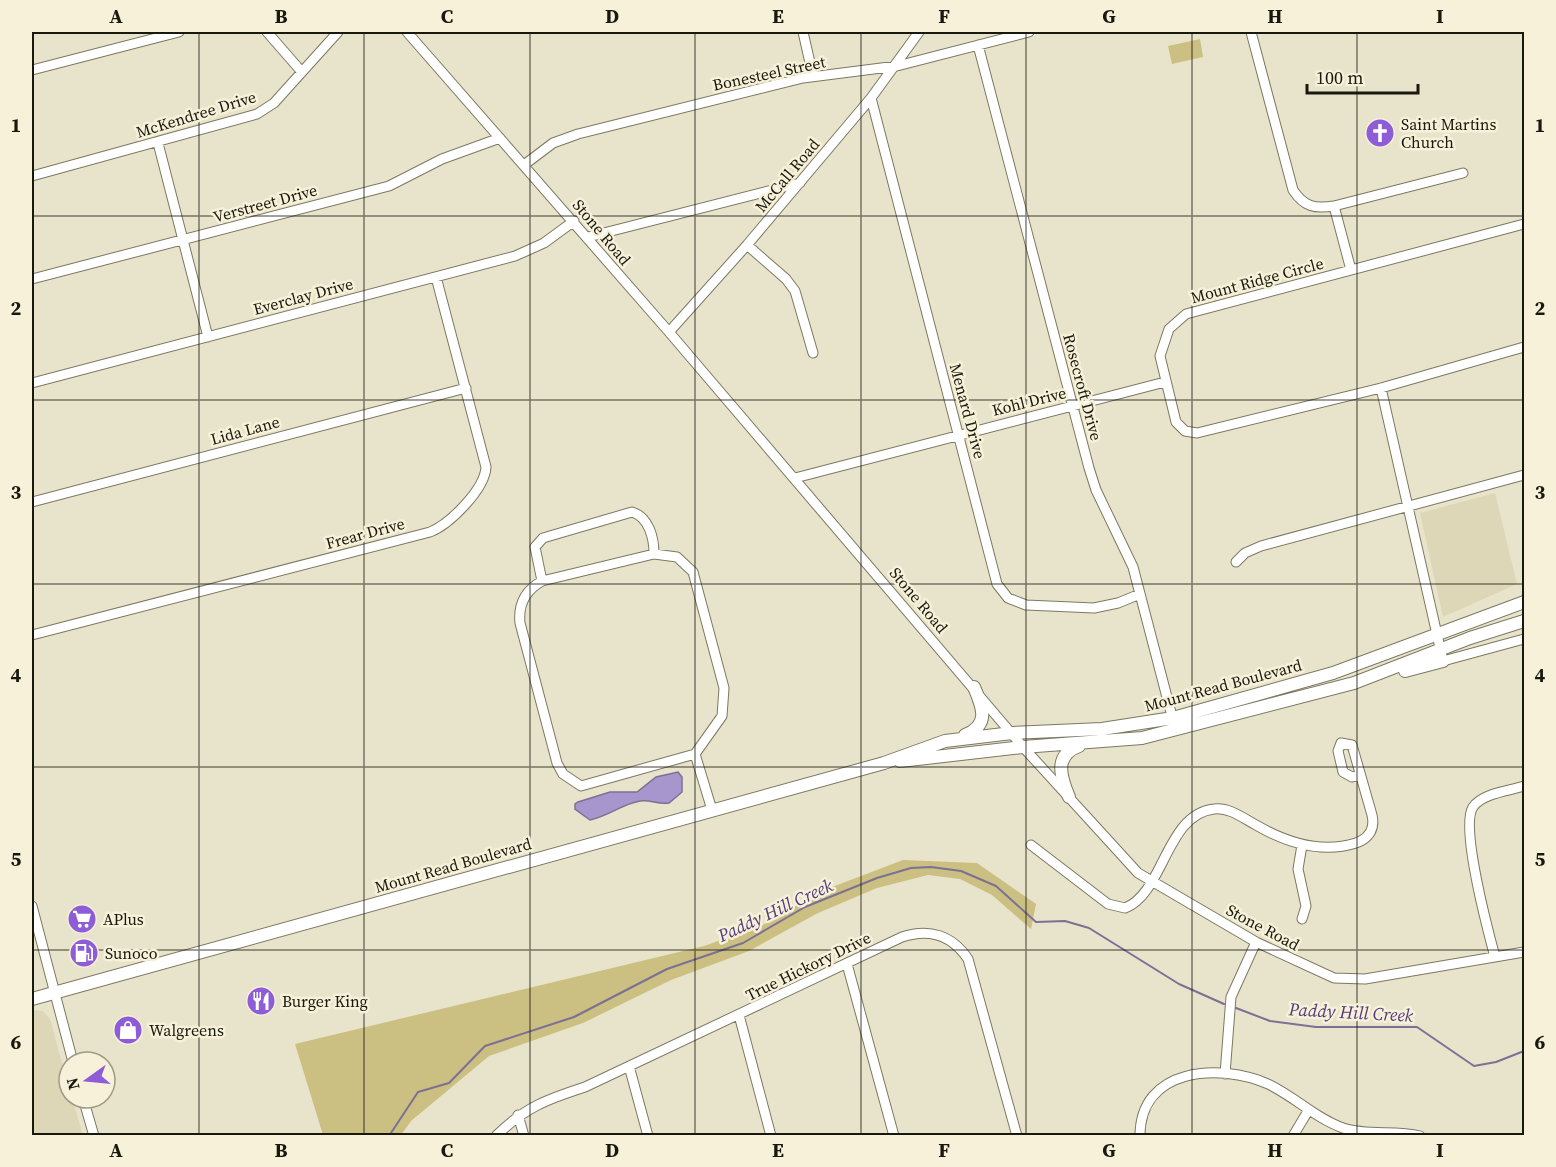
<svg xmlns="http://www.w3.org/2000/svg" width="1556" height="1167" font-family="'Source Serif 4',serif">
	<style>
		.built { fill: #ddd7b7 }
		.green { fill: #cbbf82 }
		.water { fill: #a795cd; stroke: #7c7094; stroke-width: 1.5 }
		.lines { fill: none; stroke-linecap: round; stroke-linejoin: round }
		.stream { stroke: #7c7094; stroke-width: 2 }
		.minor-casing { stroke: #7c7862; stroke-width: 11 }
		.major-casing { stroke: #7c7862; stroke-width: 14 }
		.minor { stroke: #fff; stroke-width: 9 }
		.major { stroke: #fff; stroke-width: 12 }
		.grid { fill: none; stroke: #19180f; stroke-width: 1.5; stroke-opacity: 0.55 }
		.labels { text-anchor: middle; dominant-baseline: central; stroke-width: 5; stroke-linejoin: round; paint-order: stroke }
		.street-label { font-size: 16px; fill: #19180f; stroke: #f6f1d8 }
		.poi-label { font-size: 16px; fill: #19180f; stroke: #f6f1d8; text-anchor: start }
		.water-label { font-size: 18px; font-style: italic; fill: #543a7e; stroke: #f6f1d8 }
		.neatline { fill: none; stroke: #19180f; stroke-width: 2 }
		.grid-label { font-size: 20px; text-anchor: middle; font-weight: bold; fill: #19180f }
	</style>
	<rect width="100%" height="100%" fill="#e8e4cb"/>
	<path class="built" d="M1495 493 1517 584 1443 617 1420 513Z
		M32 1010 43 1011 50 1019 69 1088V1098H72L83 1135H32Z"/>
	<path class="green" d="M1200 39 1203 57 1172 64 1168 46Z
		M903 860 977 863 1036 904 1031 929 992 895 960 879 928 875 877 888 818 913 749 951 671 980 583 1023 489 1056 411 1121 401 1135H323L295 1044 704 946 763 925 819 892Z"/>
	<path class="water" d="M678 772 682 777V792L669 803C658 805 650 799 640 801 622 804 609 816 590 820L575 809V804L578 802 610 792H637L656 777Z"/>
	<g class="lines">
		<path class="stream" d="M1236 1008 1270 1021 1316 1027H1417L1474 1066 1496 1062 1524 1051
			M389 1136 418 1092 449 1083 485 1046 574 1017 667 969 743 943 805 907 877 878 911 868 931 867 961 871 996 886 1036 922 1065 921 1089 928 1179 984 1224 1004"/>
		<g class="minor-casing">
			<path id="minor" d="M267 32 301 71
				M407 32 669 332 1023 747 1138 873 1256 942 1334 978 1365 979 1524 952
				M803 32 813 76
				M1251 32 1293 190C1304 207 1315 209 1334 206L1463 173
				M978 45 1089 468 1096 490 1133 567 1174 724
				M32 70 179 32
				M871 98 997 584 1008 598 1026 605 1094 608 1118 603 1140 594
				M158 143 208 337
				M524 165 553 143 578 134 803 78 897 66 1029 32
				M32 176 257 114 274 103 338 32
				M1334 206 1351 270
				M1524 224 1186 314 1169 329 1160 356 1176 422 1185 431 1197 433 1381 388 1524 347
				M588 237 800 183
				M747 245 786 279 795 291 813 353
				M32 279 389 186 442 159 500 138
				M669 332 747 245 871 98 919 32
				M32 383 515 256 544 243 574 221
				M1381 388 1443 661 1524 639
				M795 478 1165 382
				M32 502 466 388
				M654 554 677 557 693 572 724 688 722 716 695 754 581 786 563 774 557 763 520 623C518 604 526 590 542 581Z
				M1236 562 1245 553 1261 546 1524 475
				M542 581 535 547 543 538 632 512C649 517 654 538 654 554
				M32 635 430 532C450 524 485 489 486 467L436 277
				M695 754 712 810
				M1031 845 1108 904 1125 908C1164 893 1166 814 1214 809 1229 807 1243 818 1256 825 1287 843 1321 854 1356 843 1370 838 1375 828 1372 815L1352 745 1341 743 1338 751 1343 772 1352 777 1360 775
				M1302 845 1298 869 1306 906 1302 919
				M32 906 73 1062
				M1495 957C1488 931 1460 826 1473 807 1483 793 1509 791 1524 786
				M847 964 894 1136
				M739 1015 771 1136
				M629 1066 648 1136
				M1225 1074 1231 997 1256 942
				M83 1098 94 1136
				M518 1115 524 1136
				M496 1136C525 1107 548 1099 585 1087L902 937C929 928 952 935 968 959L1017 1136
				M1140 1136C1140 1067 1220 1063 1268 1084 1294 1096 1315 1118 1343 1128 1367 1136 1395 1130 1420 1136
				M1293 1136 1308 1111"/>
		</g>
		<g class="major-casing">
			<path id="major" d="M1405 671 1443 661
				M965 735C990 725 983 708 974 687
				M900 761 1023 747 1142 738 1354 683 1470 638 1524 621
				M1069 797C1060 776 1054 755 1079 746
				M32 999 884 763 945 741 1012 733 1102 729 1173 718 1333 673 1524 602"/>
		</g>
		<use href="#minor" class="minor"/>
		<use href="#major" class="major"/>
	</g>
	<path class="grid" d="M199 32V1136M364 32V1136M530 32V1136M695 32V1136M861 32V1136M1026 32V1136M1192 32V1136M1357 32V1136M32 216H1524M32 400H1524M32 584H1524M32 767H1524M32 950H1524"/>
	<defs>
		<g id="church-disc" transform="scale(1.5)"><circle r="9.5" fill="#8d5cd6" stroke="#f6f1d8"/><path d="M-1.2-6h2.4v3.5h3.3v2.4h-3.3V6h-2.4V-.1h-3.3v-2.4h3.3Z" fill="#fff"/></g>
		<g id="supermarket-disc" transform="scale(1.5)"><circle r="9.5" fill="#8d5cd6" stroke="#f6f1d8"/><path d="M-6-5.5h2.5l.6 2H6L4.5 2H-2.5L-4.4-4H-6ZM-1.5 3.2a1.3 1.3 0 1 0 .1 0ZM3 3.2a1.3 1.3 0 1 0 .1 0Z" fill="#fff"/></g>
		<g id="fuel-disc" transform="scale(1.5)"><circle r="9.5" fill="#8d5cd6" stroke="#f6f1d8"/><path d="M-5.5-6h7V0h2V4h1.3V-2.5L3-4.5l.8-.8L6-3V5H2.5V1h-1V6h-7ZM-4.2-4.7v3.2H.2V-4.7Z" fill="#fff"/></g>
		<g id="restaurant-disc" transform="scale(1.5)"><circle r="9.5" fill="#8d5cd6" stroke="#f6f1d8"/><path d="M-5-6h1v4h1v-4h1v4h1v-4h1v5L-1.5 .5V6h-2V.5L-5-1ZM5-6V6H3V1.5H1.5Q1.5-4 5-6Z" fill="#fff"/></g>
		<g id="shop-disc" transform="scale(1.5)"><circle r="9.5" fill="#8d5cd6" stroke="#f6f1d8"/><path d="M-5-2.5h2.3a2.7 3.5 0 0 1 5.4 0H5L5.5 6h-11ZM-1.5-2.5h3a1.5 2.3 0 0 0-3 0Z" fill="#fff"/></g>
	</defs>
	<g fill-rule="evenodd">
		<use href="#church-disc" x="1380" y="133"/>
		<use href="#supermarket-disc" x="82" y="919"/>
		<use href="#fuel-disc" x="84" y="953"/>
		<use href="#restaurant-disc" x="261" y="1001"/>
		<use href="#shop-disc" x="128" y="1030"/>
	</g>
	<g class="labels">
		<g class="street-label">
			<text transform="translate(769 73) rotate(-12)">Bonesteel Street</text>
			<text transform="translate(196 114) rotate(-17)">McKendree Drive</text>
			<text transform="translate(787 175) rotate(-50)">McCall Road</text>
			<text transform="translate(265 203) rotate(-15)">Verstreet Drive</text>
			<text transform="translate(602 232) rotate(50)">Stone Road</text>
			<text transform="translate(1257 280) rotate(-15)">Mount Ridge Circle</text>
			<text transform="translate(303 296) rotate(-15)">Everclay Drive</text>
			<text transform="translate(1083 387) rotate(75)">Rosecroft Drive</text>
			<text transform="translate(1029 401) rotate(-14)">Kohl Drive</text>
			<text transform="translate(968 411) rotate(75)">Menard Drive</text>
			<text transform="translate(245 430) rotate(-15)">Lida Lane</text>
			<text transform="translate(365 533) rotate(-15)">Frear Drive</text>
			<text transform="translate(919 600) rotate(50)">Stone Road</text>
			<text transform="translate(1223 685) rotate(-15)">Mount Read Boulevard</text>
			<text transform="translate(453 865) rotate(-16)">Mount Read Boulevard</text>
			<text transform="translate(1263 927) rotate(28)">Stone Road</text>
			<text transform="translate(808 966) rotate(-26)">True Hickory Drive</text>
		</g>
		<g class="poi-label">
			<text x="1401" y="124">Saint Martins<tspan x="1401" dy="18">Church</tspan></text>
			<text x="103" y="919">APlus</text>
			<text x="105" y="953">Sunoco</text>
			<text x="282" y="1001">Burger King</text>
			<text x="149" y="1030">Walgreens</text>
		</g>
		<g class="water-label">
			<text transform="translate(775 910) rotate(-25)">Paddy Hill Creek</text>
			<text transform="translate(1351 1012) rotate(3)">Paddy Hill Creek</text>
		</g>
	</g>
	<rect width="1556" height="1167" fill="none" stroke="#f6f1d8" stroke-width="66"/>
	<g transform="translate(87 1080) rotate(255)"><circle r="28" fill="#f6f1d8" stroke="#9e9a88" stroke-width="1.5"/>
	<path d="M0-4.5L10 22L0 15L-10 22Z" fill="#8d5cd6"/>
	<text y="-9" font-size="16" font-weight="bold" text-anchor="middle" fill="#19180f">N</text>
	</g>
	<path d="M1307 84v9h111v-9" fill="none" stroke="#19180f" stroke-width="3"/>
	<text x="1316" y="84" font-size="18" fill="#19180f" stroke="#f6f1d8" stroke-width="4.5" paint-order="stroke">100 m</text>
	<rect x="33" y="33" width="1490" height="1101" class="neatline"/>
	<g class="grid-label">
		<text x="116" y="23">A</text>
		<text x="281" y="23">B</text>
		<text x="447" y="23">C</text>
		<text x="612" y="23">D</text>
		<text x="778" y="23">E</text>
		<text x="944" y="23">F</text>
		<text x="1109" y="23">G</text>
		<text x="1275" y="23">H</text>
		<text x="1440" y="23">I</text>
		<text x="16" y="132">1</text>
		<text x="1540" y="132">1</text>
		<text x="16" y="315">2</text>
		<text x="1540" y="315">2</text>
		<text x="16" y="499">3</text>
		<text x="1540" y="499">3</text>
		<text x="16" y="682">4</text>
		<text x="1540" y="682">4</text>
		<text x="16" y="866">5</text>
		<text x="1540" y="866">5</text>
		<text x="16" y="1049">6</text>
		<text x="1540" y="1049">6</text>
		<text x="116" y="1157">A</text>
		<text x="281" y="1157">B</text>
		<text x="447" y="1157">C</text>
		<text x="612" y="1157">D</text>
		<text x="778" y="1157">E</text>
		<text x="944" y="1157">F</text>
		<text x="1109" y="1157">G</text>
		<text x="1275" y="1157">H</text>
		<text x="1440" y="1157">I</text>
	</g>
</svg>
